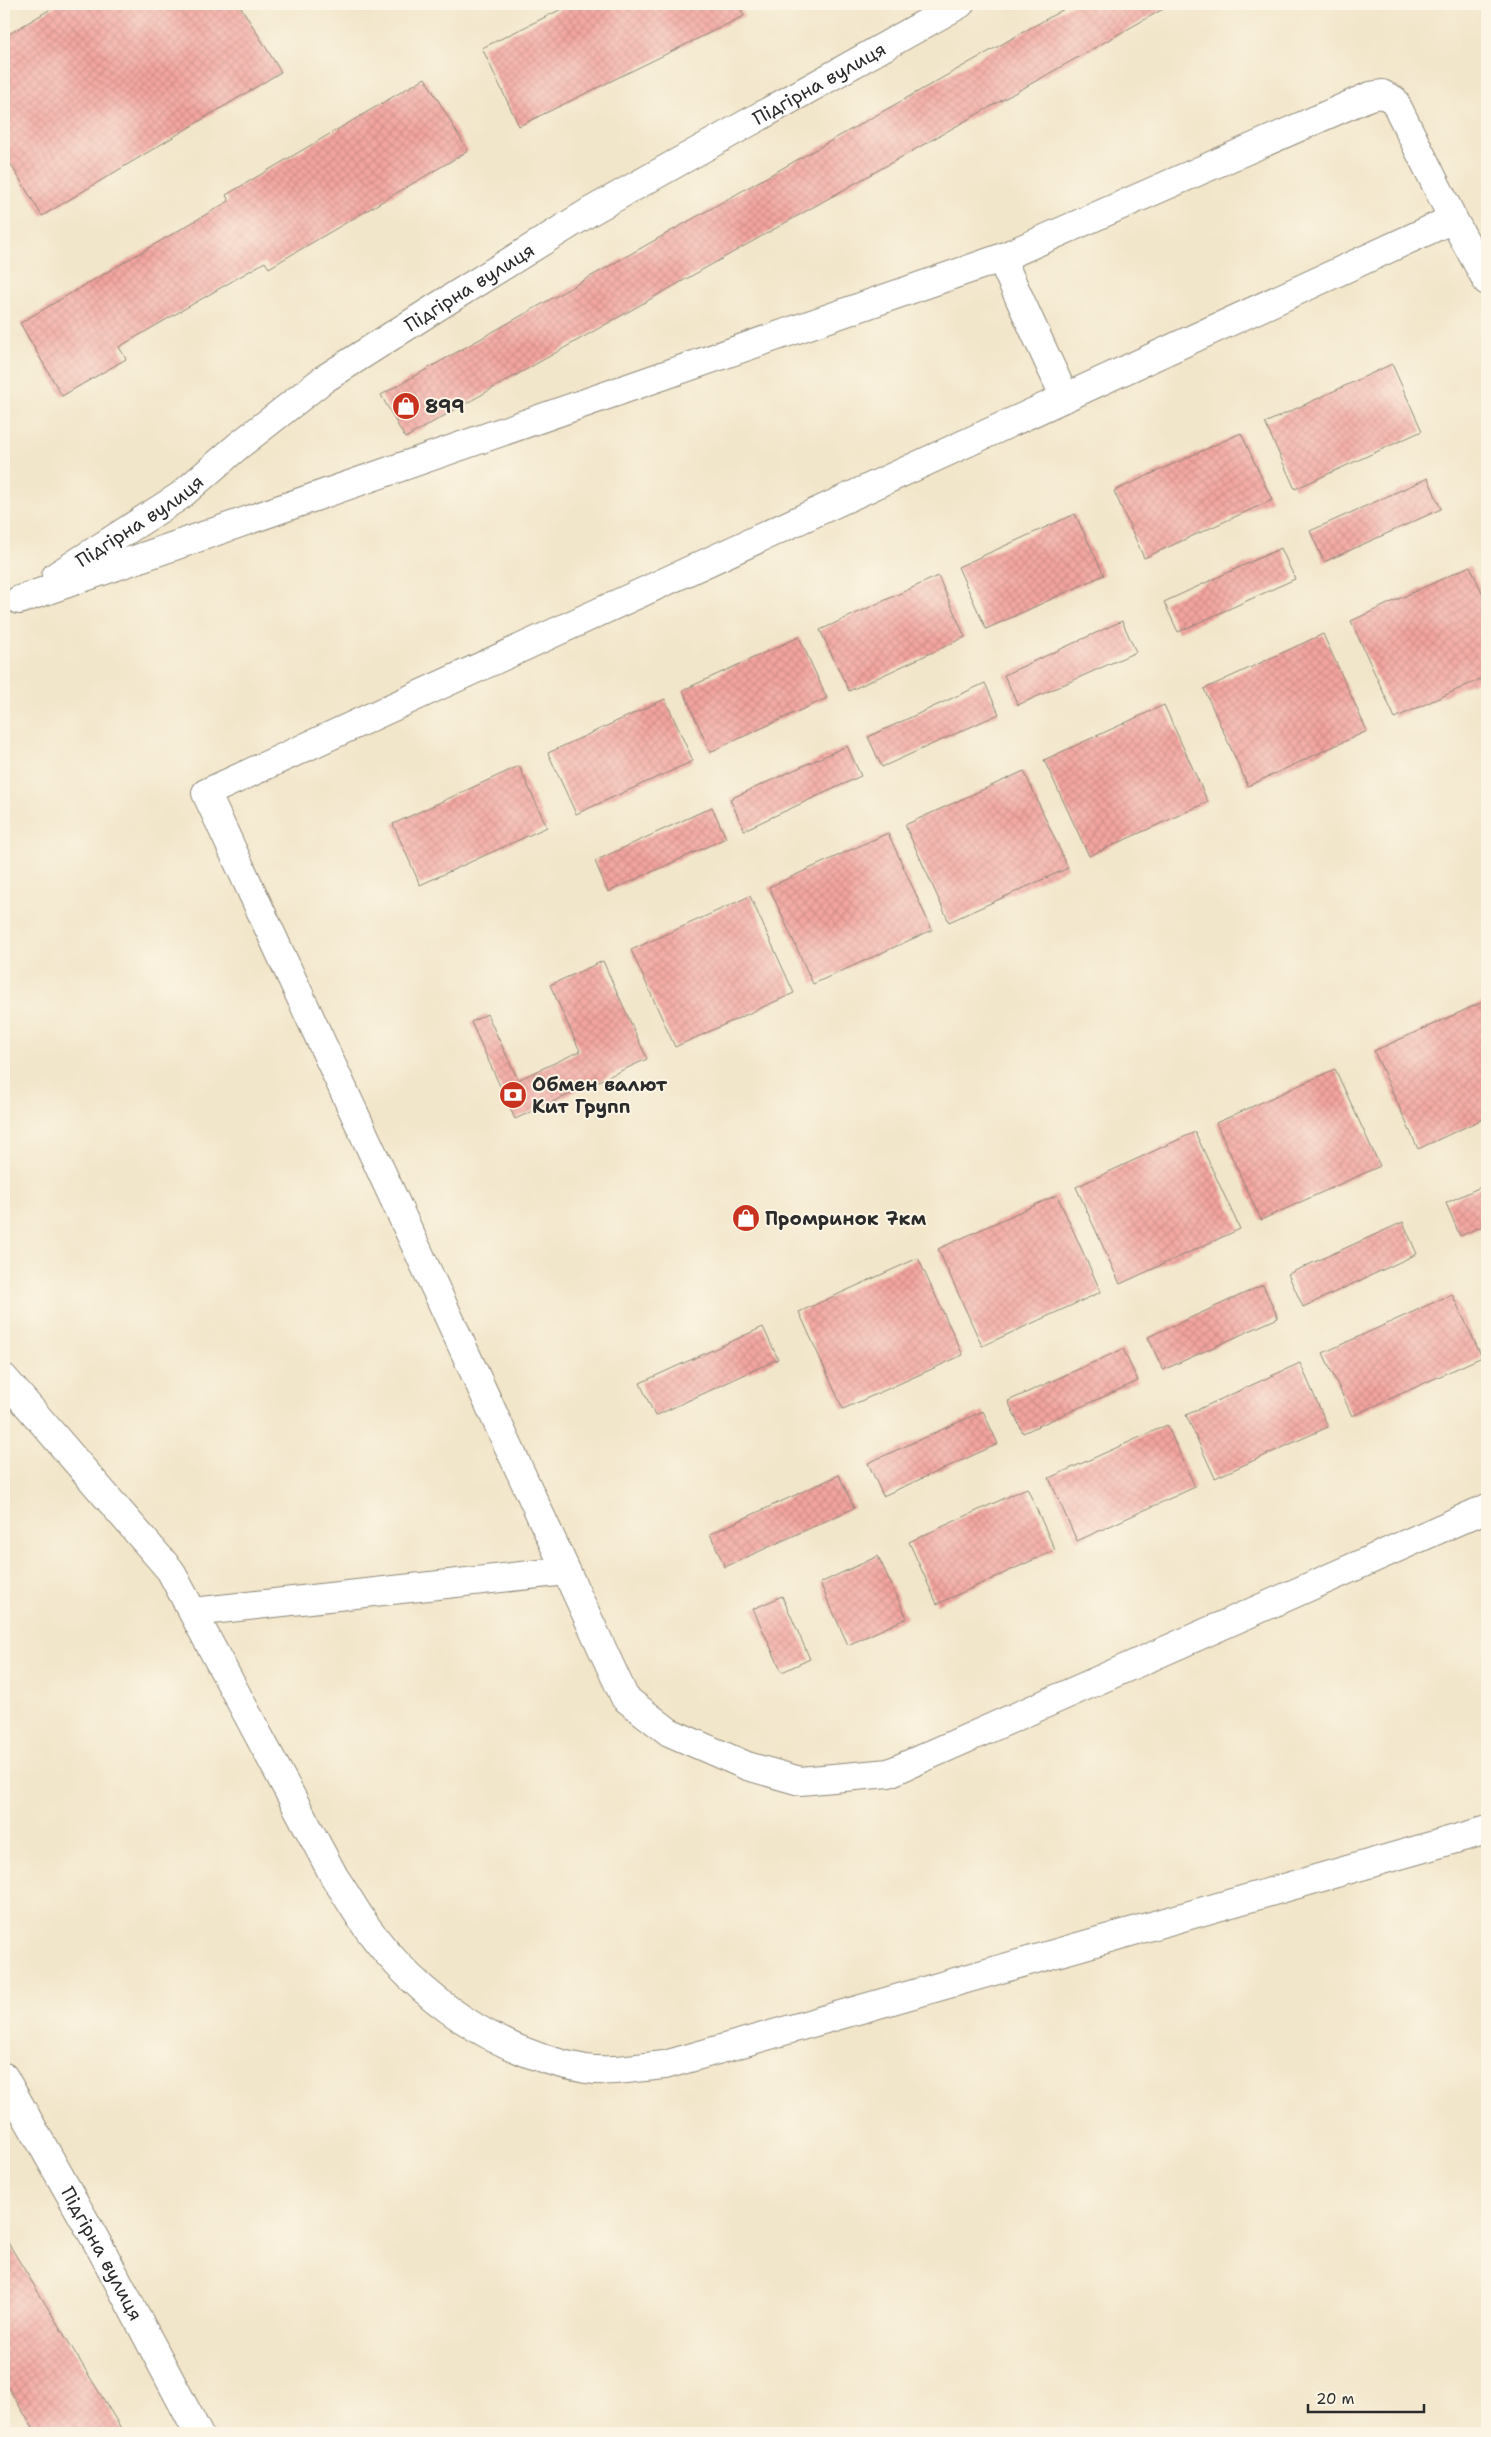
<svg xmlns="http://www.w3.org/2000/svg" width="1491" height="2437" font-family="'Shantell Sans',sans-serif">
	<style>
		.building { fill: url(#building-cross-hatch) }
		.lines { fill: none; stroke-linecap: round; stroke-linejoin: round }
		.minor-casing { stroke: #8e887a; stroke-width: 30 }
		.minor { stroke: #fff; stroke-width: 28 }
		.labels { text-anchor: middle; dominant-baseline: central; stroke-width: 4; stroke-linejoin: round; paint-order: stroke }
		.street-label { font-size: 19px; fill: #2b2b2b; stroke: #fcf5e5 }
		.poi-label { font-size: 19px; font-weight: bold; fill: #2b2b2b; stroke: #fcf5e5; text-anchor: start }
	</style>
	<defs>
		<pattern id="building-cross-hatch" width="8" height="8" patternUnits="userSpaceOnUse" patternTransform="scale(1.25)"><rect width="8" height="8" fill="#f3a49f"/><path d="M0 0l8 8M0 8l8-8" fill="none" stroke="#d08d89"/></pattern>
	</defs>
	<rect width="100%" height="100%" fill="#fcf5e5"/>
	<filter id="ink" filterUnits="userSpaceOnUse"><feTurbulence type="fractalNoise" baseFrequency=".02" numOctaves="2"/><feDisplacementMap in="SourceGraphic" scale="10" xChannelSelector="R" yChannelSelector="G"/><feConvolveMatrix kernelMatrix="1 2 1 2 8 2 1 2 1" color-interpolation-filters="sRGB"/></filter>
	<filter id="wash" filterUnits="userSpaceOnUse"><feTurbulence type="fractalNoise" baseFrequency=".0096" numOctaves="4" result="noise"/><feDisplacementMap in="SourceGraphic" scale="20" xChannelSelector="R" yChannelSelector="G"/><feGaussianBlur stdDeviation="1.12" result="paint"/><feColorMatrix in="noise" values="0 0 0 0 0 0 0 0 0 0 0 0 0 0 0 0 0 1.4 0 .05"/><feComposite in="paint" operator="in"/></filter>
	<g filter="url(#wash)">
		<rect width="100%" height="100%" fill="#f2e6ca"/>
		<g id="blocks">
			<path class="building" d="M59 4H239L281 72 42 216 4 153V37Z
				M572 4H738L744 16 519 126 482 48Z
				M1073 4H1172L405 438 381 395Z
				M425 78 468 151 269 268 265 262 119 347 126 359 62 396 20 323 229 201 226 195Z
				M1392 364 1422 431 1295 489 1265 423Z
				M1241 433 1272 500 1144 558 1114 491Z
				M1428 478 1441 509 1324 562 1310 531Z
				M1075 514 1104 575 986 629 958 567Z
				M1281 548 1295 579 1178 632 1164 602Z
				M1470 566 1487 603V676L1395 718 1351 621Z
				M938 576 965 637 849 691 820 630Z
				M1122 621 1136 652 1018 705 1004 675Z
				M1323 634 1367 731 1248 786 1204 689Z
				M799 637 827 698 710 752 683 690Z
				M985 683 999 714 882 767 868 737Z
				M665 699 693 761 576 814 548 753Z
				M1164 705 1208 802 1089 856 1044 760Z
				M847 746 861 776 744 830 730 799Z
				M519 766 547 827 420 885 393 824Z
				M1024 771 1068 868 949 922 905 825Z
				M712 807 726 838 608 892 595 861Z
				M888 833 932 930 813 984 769 887Z
				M750 896 794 993 675 1047 631 950Z
				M603 961 647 1059 515 1119 471 1022 487 1014 518 1080 580 1051 550 985Z
				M1487 1000V1117L1418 1149 1374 1051Z
				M1335 1069 1380 1166 1261 1220 1216 1123Z
				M1195 1132 1240 1229 1120 1284 1076 1187Z
				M1487 1184V1224L1460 1236 1446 1203Z
				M1057 1195 1101 1292 982 1346 938 1249Z
				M1403 1222 1417 1254 1303 1307 1288 1274Z
				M918 1258 963 1355 843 1409 799 1312Z
				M1263 1285 1278 1318 1163 1370 1148 1337Z
				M1452 1294 1482 1357 1352 1416 1323 1353Z
				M763 1327 778 1359 655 1416 640 1383Z
				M1123 1349 1138 1381 1023 1433 1008 1401Z
				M1300 1363 1328 1427 1215 1478 1186 1415Z
				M983 1411 998 1444 883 1496 868 1463Z
				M1167 1425 1195 1487 1077 1541 1049 1478Z
				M839 1475 854 1508 725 1567 710 1534Z
				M1027 1488 1055 1550 937 1604 909 1542Z
				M878 1556 907 1618 848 1645 820 1583Z
				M782 1596 810 1659 782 1672 753 1609Z
				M4 2236 124 2433H36L4 2381Z"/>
		</g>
	</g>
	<g filter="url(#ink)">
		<use href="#blocks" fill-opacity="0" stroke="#8e887a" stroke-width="1"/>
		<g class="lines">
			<g class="minor-casing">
				<g id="minor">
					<path d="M1453 219 206 793 625 1698 669 1732 747 1766 800 1781 889 1773 1487 1508"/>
					<path d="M1001 258 1065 398"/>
					<path id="s1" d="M56 576 180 496 238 446 324 379 437 307 591 211 960 4"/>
					<path d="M19 600 1001 258 1370 96 1382 94 1394 100 1453 219 1487 281"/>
					<path d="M4 1378 170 1570 335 1878C346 1894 355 1910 366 1926 418 1998 497 2054 586 2069 611 2073 640 2067 665 2065L1487 1830"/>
					<path d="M193 1612 566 1571"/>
					<path id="s2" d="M4 2077 103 2253 198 2433"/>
				</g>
			</g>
			<use href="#minor" class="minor"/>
		</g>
	</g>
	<defs>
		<g id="shop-disc" transform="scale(1.4375)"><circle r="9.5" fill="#c8321e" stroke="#fcf5e5"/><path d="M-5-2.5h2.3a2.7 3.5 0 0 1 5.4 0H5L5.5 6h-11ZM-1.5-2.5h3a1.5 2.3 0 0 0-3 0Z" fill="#fff"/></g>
		<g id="bank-disc" transform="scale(1.4375)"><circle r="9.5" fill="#c8321e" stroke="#fcf5e5"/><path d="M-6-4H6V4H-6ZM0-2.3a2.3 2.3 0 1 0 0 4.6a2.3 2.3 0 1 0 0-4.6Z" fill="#fff"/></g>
	</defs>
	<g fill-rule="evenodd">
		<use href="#shop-disc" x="406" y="406"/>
		<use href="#bank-disc" x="513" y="1095"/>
		<use href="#shop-disc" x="746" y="1218"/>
	</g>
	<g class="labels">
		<g class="street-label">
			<text stroke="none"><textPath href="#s1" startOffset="910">Підгірна вулиця</textPath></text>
			<text stroke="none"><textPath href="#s1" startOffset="505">Підгірна вулиця</textPath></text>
			<text stroke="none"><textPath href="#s1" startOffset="100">Підгірна вулиця</textPath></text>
			<text stroke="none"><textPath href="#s2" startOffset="202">Підгірна вулиця</textPath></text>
		</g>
		<g class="poi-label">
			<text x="425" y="406">899</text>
			<text x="532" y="1084">Обмен валют<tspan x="532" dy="22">Кит Групп</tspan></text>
			<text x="765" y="1218">Промринок 7км</text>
		</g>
	</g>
	<rect width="1491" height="2437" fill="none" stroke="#fcf5e5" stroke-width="20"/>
	<path d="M1308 2404v8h116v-8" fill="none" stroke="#2b2b2b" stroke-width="2.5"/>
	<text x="1316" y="2404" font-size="15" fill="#2b2b2b" stroke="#fcf5e5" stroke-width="4" paint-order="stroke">20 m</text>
</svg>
